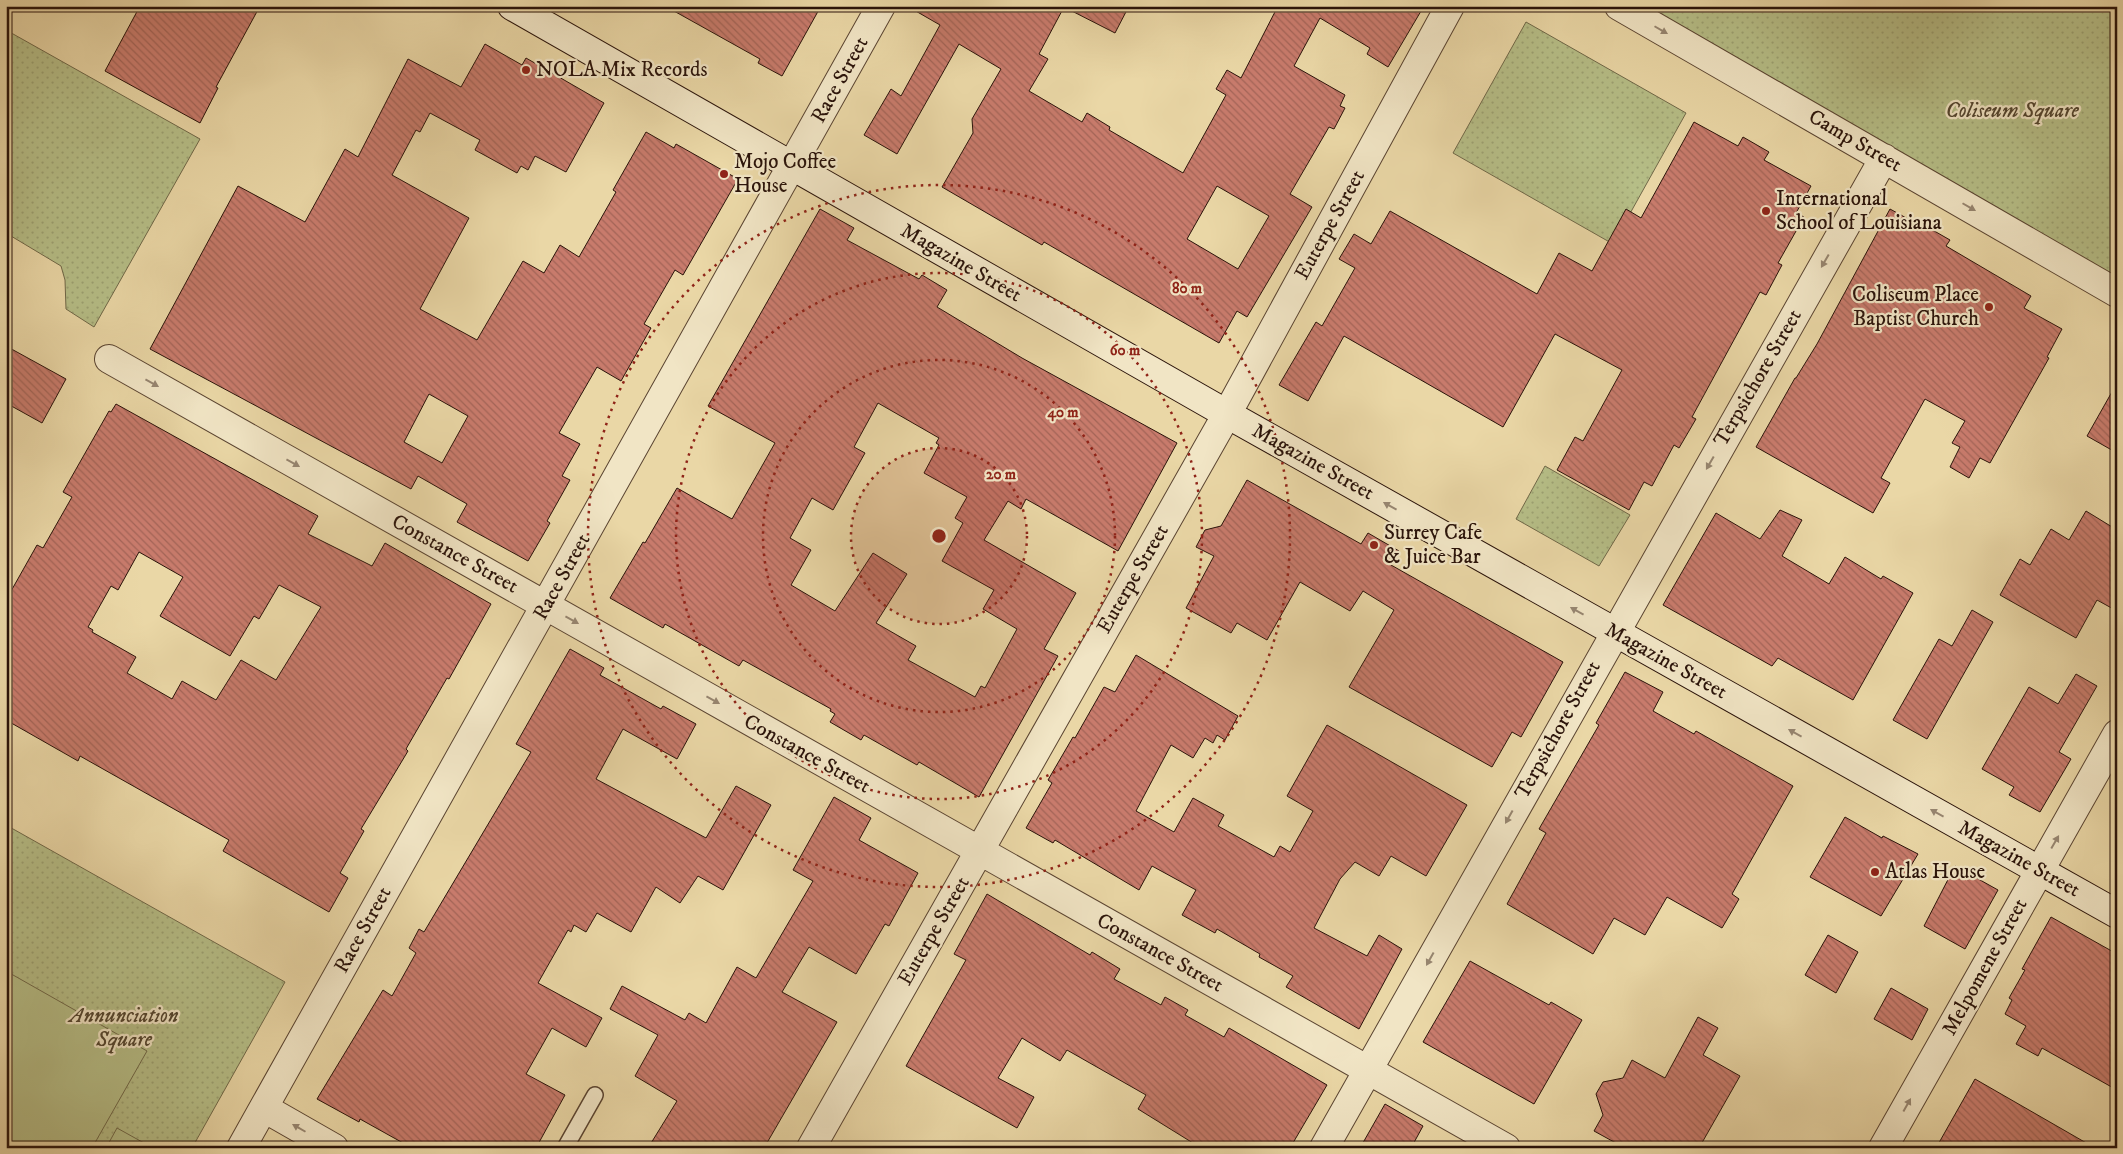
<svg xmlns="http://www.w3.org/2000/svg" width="2123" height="1154" font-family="'IM FELL DW Pica',serif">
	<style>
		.grass { fill: url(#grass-dots); stroke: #706848 }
		.pitch { fill: #b6be87; stroke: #706848 }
		.building { fill: url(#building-back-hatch); stroke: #2a130a; fill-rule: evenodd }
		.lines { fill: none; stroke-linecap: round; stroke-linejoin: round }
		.lane-casing { stroke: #5a4431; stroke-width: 18 }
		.street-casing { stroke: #5a4431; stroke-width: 30 }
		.secondary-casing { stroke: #2a130a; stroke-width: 30 }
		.lane { stroke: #f1e5c5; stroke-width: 15 }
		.street { stroke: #f1e5c5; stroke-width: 28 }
		.secondary { stroke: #f1e5c5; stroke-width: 28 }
		.oneway { fill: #978671 }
		.ring { fill: none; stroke: #8f2418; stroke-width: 2.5; stroke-dasharray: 2.5 5 }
		.poi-dot { fill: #8f2418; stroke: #f1e5c5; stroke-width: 2 }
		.labels { text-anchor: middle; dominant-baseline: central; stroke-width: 4.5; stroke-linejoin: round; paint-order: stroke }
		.poi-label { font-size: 21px; fill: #2a130a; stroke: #f1e5c5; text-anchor: start }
		.street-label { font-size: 21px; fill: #2a130a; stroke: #f1e5c5 }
		.park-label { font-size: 21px; font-style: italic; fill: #544630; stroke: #f1e5c5 }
		.centre { fill: #8f2418; stroke: #f1e5c5; stroke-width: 2.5 }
		.ring-label { font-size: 15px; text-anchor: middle; font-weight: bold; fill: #8f2418; stroke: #f1e5c5; stroke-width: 4.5; stroke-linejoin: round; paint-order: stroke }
	</style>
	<defs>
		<pattern id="grass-dots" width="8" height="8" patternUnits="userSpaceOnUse" patternTransform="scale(1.25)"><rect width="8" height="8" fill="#b6be87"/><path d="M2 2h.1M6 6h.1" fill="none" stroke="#9da273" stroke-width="1.8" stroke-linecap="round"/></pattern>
		<pattern id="building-back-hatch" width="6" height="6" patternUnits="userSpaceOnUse" patternTransform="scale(1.25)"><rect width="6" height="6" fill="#c87b6c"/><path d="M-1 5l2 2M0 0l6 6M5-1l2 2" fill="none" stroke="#a36457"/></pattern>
	</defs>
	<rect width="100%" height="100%" fill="#ead7a6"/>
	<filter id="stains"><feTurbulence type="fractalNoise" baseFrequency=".004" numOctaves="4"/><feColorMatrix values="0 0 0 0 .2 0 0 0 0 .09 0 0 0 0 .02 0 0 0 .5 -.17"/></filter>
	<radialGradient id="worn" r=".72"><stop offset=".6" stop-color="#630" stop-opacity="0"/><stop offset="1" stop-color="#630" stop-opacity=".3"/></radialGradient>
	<path class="grass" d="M1619 6H2117V293Z
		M1526 22 1686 113 1613 244 1453 153Z
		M6 30 200 139 94 327 66 309 65 280 61 266 6 233Z
		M1545 466 1630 515 1599 566 1516 519Z
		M6 825 285 982 192 1148H6Z"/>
	<path class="pitch" d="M6 971 147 1051 92 1148H6Z
		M117 1128 153 1148H106Z"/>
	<path class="building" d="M140 6H260L216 87 218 88 200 123 105 71Z
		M665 6H821L782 76 758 63 760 59Z
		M907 6H1129L1115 33 1064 7 1039 54 1048 59 1029 91 1082 122 1087 113 1110 127 1109 130 1183 173 1226 95 1216 89 1227 70 1241 78 1278 6H1424L1388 67 1367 54 1370 48 1320 18 1294 66 1345 95 1340 106 1345 108 1334 129 1329 127 1290 194 1312 207 1247 317 1237 311 1219 343 1044 242 1042 245 942 187 973 133 972 119 1001 69 959 44 897 154 864 135 891 89 901 96 940 25ZM1217 186 1269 216 1238 269 1187 239Z
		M485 44 522 65 526 58 604 103 566 172 535 156 528 170 521 166 517 173 475 150 480 140 430 113 420 132 416 130 392 175 469 218 420 309 477 340 523 261 544 273 560 245 579 257 616 192 613 190 646 132 674 148 676 144 738 179 683 275 675 270 644 324 651 328 621 381 597 367 559 433 580 444 562 476 570 480 547 521 550 523 528 561 457 522 467 504 418 476 411 489 150 349 238 186 305 222 345 149 358 157 408 59 461 87ZM429 394 468 416 442 463 404 442Z
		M1694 122 1738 146 1743 137 1769 152 1764 160 1811 186 1796 213 1804 217 1778 263 1782 265 1766 295 1760 292 1692 417 1696 419 1679 448 1674 445 1652 486 1644 482 1629 510 1557 470 1575 437 1583 441 1622 370 1555 334 1503 427 1344 336 1308 401 1279 385 1316 322 1322 326 1355 268 1339 259 1354 234 1371 244 1390 211 1537 294 1559 253 1592 271 1626 209 1641 218Z
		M820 209 854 228 847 240 919 279 922 275 947 290 937 307 1022 358 1177 443 1118 551 1026 499 1021 509 1008 501 984 540 1076 593 1044 649 1058 656 979 797 919 762 917 765 864 735 861 740 830 722 835 714 830 711 831 709 743 660 739 666 665 624 663 628 610 598 643 542 645 543 677 488 732 519 775 443 708 406ZM878 403 939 438 936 443 939 445 924 473 967 497 955 518 963 523 942 561 994 590 983 609 1017 629 985 688 981 686 975 697 908 660 916 646 876 623 907 574 873 553 835 611 791 585 811 550 790 538 812 498 833 510 865 453 854 447Z
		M1890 209 1928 230 1929 228 1950 240 1946 246 2031 296 2024 308 2062 329 2047 357 2049 358 1990 463 1980 458 1969 478 1950 467 1960 447 1952 443 1965 421 1925 399 1881 478 1890 483 1873 513 1756 447 1795 378H1796L1817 344Z
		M6 346 66 379 42 423 6 403Z
		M2117 383V453L2087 436Z
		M116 404 318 516 308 534 372 566 385 543 491 604 449 679 447 678 406 749 408 751 396 771 361 829 364 831 340 873 348 878 329 912 223 851 229 840 80 756 78 761 6 720V600L37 545 43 548 72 497 63 492 109 411 111 412ZM139 552 183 577 160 616 230 656 254 616 259 619 279 585 321 607 276 680 241 660 216 700 182 681 172 699 127 673 136 657 92 632 93 630 88 627 111 586 118 590Z
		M1247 480 1361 544 1368 533 1399 551 1391 565 1563 662 1521 737 1512 732 1492 767 1349 687 1394 610 1363 591 1350 611 1300 582 1267 640 1237 623 1231 633 1186 608 1214 556 1196 547 1205 530 1221 526Z
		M1780 510 1802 520 1782 556 1829 584 1845 557 1881 579 1883 576 1913 593 1853 700 1778 658 1772 666 1663 605 1716 513 1760 539Z
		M2086 511 2117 530V611L2097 600 2076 638 2000 595 2020 559 2030 565 2051 529 2069 540Z
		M1972 610 1993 622 1927 739 1893 720 1939 639 1952 646Z
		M570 649 604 668 600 675 661 709 663 706 696 724 677 759 623 729 596 779 706 838 736 786 771 805 723 890 698 876 680 903 656 887 631 932 597 913 586 932 574 925 571 932 568 930 538 983 602 1018 586 1047 552 1028 526 1074 565 1095 536 1148H412L360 1119 359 1122 317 1099 383 990 392 996 416 953 409 948 419 929 424 932 531 752 516 744Z
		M1136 655 1238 716 1225 740 1217 735 1213 743 1205 738 1193 758 1171 745 1136 811 1174 832 1193 798 1224 815 1218 826 1274 857 1280 846 1290 852 1313 811 1287 796 1327 725 1467 805 1426 876 1391 856 1379 876 1355 862 1340 879 1314 928 1367 956 1379 935 1402 949 1359 1029 1286 987 1293 976 1259 957 1260 954 1217 929 1215 933 1182 915 1196 890 1152 866 1139 890 1055 840 1053 843 1026 828 1052 783 1048 780 1073 737 1075 738 1104 687 1115 692Z
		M1625 672 1663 692 1653 711 1694 734 1696 731 1793 786 1732 894 1739 899 1722 928 1667 897 1645 935 1614 918 1593 954 1507 904 1546 833 1539 829 1599 725 1596 723Z
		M2076 674 2097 686 2059 752 2071 759 2040 812 2009 795 2014 787 1982 769 2029 687 2058 704Z
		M834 797 871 818 859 840 918 873 889 926 885 924 856 974 809 947 782 992 837 1022 764 1148H648L677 1101 635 1076 658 1035 610 1009 622 986 685 1020 689 1013 706 1023 737 967 756 978 813 881 793 870Z
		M1845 817 1882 838 1883 836 1918 854 1881 916 1810 877Z
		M1955 866 1998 890 1965 949 1924 926Z
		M987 894 1090 955 1092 952 1120 969 1114 979 1161 1005 1165 997 1188 1010 1185 1015 1224 1037 1229 1028 1327 1085 1290 1148H1201L1138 1109 1146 1095 1067 1050 1060 1061 1022 1038 998 1078 1034 1097 1017 1128 906 1066 966 960 954 954Z
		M2051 917 2117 954V1090L2042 1048 2038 1056 2016 1044 2026 1026 2005 1014 2012 1000 2009 998 2025 970 2022 969Z
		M1828 935 1858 952 1836 993 1805 975Z
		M1470 961 1549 1005 1551 1002 1582 1020 1534 1104 1423 1042Z
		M1891 988 1928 1009 1912 1040 1874 1019Z
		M1698 1017 1718 1028 1703 1055 1740 1076 1699 1148H1625L1594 1131 1603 1115 1596 1094 1603 1082 1623 1078 1632 1060 1665 1078Z
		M1975 1079 2095 1148H1936Z
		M1385 1104 1423 1126 1411 1148H1360Z"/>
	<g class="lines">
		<g class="lane-casing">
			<path id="lane" d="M565 1148 595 1095"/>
		</g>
		<g class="street-casing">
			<path id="street" d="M1619 6 2117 293
				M109 359 1506 1148
				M264 1108 334 1148
				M241 1148 881 6
				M811 1148 1227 414 1450 6
				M1324 1148 1884 158
				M1883 1148 2117 734"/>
		</g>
		<g class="secondary-casing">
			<path id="secondary" d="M512 6 1227 414 2117 914"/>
		</g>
		<use href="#lane" class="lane"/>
		<use href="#street" class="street"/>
		<use href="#secondary" class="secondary"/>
	</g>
	<defs><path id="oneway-solid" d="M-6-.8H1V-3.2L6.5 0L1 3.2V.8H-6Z" transform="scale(1.25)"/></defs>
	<g class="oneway">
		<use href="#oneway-solid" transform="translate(1661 30) rotate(30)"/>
		<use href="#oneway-solid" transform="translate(1969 207) rotate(30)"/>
		<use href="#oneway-solid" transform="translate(1825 261) rotate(120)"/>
		<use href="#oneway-solid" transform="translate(152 383) rotate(29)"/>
		<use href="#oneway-solid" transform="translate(293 463) rotate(29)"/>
		<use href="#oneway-solid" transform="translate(1710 463) rotate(120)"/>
		<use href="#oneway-solid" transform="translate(1390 506) rotate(-151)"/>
		<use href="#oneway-solid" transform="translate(1577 611) rotate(-151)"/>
		<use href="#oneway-solid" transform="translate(572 620) rotate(29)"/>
		<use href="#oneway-solid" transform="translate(713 700) rotate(29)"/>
		<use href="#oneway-solid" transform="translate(1795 733) rotate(-151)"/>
		<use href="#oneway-solid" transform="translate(1937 813) rotate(-151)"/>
		<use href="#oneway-solid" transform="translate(1509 817) rotate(119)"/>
		<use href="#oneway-solid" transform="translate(2055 842) rotate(-60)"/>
		<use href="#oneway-solid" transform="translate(1430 959) rotate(119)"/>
		<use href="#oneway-solid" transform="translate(1907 1105) rotate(-61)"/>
		<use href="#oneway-solid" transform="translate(299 1128) rotate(-150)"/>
	</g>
	<circle cx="939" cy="536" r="88" fill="#8f2418" fill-opacity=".12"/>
	<g class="ring">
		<circle cx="939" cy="536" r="88"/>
		<circle cx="939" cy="536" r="176"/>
		<circle cx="939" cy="536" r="263"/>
		<circle cx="939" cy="536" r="351"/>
	</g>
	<g class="poi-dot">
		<circle cx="526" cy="70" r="5"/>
		<circle cx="724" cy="174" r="5"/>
		<circle cx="1766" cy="211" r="5"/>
		<circle cx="1989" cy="307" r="5"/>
		<circle cx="1374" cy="545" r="5"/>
		<circle cx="1875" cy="872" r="5"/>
	</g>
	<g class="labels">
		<g class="poi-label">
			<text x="536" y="70">NOLA Mix Records</text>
			<text x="734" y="162">Mojo Coffee<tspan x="734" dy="24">House</tspan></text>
			<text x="1776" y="199">International<tspan x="1776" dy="24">School of Louisiana</tspan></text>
			<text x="1979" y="295" text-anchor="end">Coliseum Place<tspan x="1979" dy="24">Baptist Church</tspan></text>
			<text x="1384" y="533">Surrey Cafe<tspan x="1384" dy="24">&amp; Juice Bar</tspan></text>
			<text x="1885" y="872">Atlas House</text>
		</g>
		<g class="street-label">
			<text transform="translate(840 80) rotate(-61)">Race Street</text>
			<text transform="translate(1855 141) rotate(30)">Camp Street</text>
			<text transform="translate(1330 225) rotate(-61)">Euterpe Street</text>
			<text transform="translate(961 263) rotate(30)">Magazine Street</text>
			<text transform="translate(1758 378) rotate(-60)">Terpsichore Street</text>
			<text transform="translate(1313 462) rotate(29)">Magazine Street</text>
			<text transform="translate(455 554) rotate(29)">Constance Street</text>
			<text transform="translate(562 577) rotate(-61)">Race Street</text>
			<text transform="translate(1133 579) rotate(-60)">Euterpe Street</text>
			<text transform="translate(1666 661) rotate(29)">Magazine Street</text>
			<text transform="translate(1558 730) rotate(-61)">Terpsichore Street</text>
			<text transform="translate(807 754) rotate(29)">Constance Street</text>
			<text transform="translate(2019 859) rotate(29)">Magazine Street</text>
			<text transform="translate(363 930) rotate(-61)">Race Street</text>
			<text transform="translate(934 931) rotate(-60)">Euterpe Street</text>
			<text transform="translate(1160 953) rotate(29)">Constance Street</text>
			<text transform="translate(1985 967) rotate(-61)">Melpomene Street</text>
		</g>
		<g class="park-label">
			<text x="2012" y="111">Coliseum Square</text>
			<text x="124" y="1016">Annunciation<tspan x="124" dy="24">Square</tspan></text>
		</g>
	</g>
	<circle cx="939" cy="536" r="8" class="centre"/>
	<g class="ring-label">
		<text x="1187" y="293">80 m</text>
		<text x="1125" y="355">60 m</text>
		<text x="1063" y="417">40 m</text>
		<text x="1001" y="479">20 m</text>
	</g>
	<rect width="2123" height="1154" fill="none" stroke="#ead7a6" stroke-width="25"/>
	<rect x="8" y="8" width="2108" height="1139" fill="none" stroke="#2a130a" stroke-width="2.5"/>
	<rect x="12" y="12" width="2098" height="1129" fill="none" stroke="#2a130a"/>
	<rect width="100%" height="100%" filter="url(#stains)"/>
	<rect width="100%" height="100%" fill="url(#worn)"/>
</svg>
